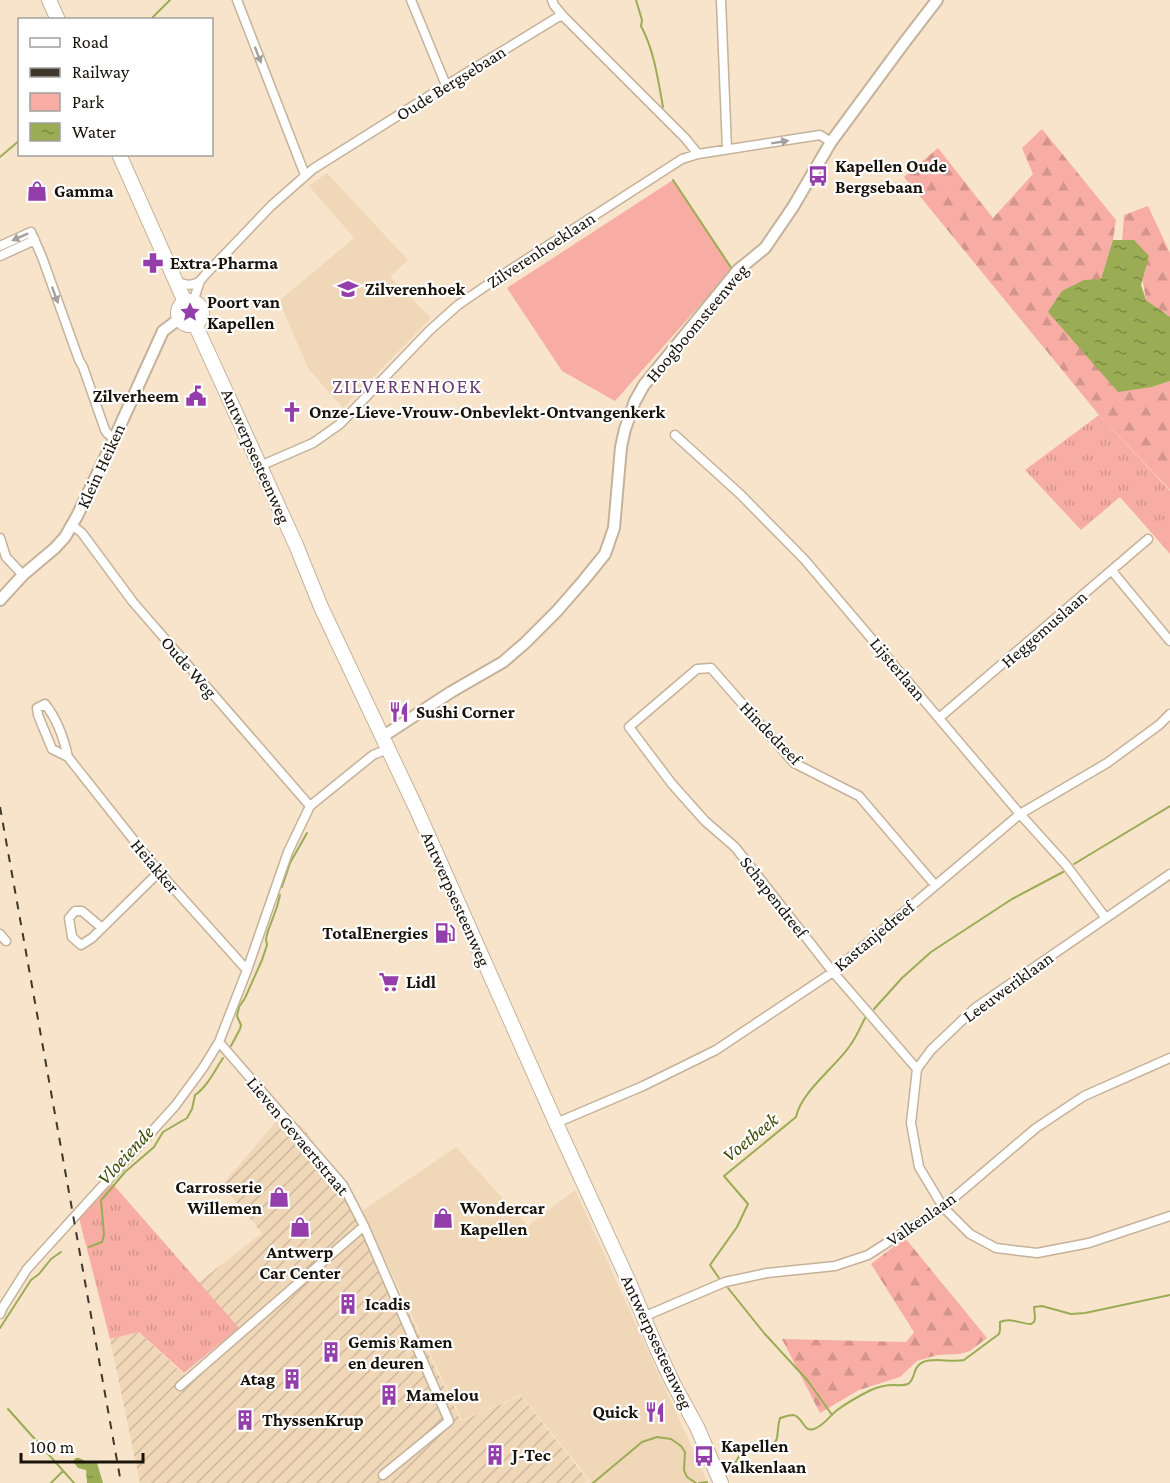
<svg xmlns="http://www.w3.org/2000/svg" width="1170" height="1483" font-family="'Crimson Pro',serif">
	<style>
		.built { fill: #f0d7b8 }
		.industrial { fill: url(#industrial-furrows) }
		.grass { fill: url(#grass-tufts) }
		.forest { fill: url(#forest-firs) }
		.park { fill: #f7ada3 }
		.water { fill: url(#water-ripples) }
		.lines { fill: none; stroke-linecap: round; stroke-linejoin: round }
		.stream { stroke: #9aac54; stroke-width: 2 }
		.minor-casing { stroke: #c5b29a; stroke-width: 11 }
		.tertiary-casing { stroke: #c5b29a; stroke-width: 14 }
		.primary-casing { stroke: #c5b29a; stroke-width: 16 }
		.minor { stroke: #fff; stroke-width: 8 }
		.tertiary { stroke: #fff; stroke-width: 10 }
		.primary { stroke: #fff; stroke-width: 14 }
		.rail { stroke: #40372c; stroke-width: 2; stroke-dasharray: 8 8; stroke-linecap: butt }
		.oneway { fill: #a3a09d }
		.labels { text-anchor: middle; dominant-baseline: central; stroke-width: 4.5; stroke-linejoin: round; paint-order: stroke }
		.street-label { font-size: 18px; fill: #181209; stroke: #fff }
		.poi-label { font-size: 18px; font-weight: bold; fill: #181209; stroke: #fff; text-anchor: start }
		.neighbourhood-label { font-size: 20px; letter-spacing: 1.5px; fill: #673c73; stroke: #fff }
		.water-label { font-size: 20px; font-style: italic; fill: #404b06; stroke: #fff }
	</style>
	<defs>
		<pattern id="industrial-furrows" width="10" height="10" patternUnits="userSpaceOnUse" patternTransform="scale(1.5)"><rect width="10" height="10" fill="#f0d7b8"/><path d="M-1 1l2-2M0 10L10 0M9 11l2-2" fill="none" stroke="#cdb89d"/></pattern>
		<pattern id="grass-tufts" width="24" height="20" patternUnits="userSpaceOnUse" patternTransform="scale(1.5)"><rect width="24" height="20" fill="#f7ada3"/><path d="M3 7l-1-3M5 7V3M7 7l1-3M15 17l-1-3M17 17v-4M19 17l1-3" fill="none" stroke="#d3948b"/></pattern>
		<pattern id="forest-firs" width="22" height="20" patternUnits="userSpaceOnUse" patternTransform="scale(1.5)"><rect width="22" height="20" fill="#f7ada3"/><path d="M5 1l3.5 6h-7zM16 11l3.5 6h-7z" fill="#d3948b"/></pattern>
		<pattern id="water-ripples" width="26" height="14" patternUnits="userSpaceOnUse" patternTransform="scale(1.5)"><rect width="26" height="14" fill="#9aac54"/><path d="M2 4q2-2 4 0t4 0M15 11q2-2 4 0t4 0" fill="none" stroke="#7d8b44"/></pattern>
	</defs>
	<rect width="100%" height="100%" fill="#f8e4cb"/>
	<path class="built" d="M327 173 408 260 390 277 431 318 343 408 308 368 279 301 354 238 309 186Z
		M456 1147 528 1226 575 1190 708 1483H588L590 1480 521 1395 462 1420 362 1211Z"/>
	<path class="industrial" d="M280 1117 303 1127 361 1213 461 1421 521 1396 588 1480 584 1483H140L110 1339 139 1332 185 1376 238 1328 198 1283 262 1233 222 1185Z"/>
	<path class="grass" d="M1099 415 1170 491V554L1120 497 1081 530 1025 470Z
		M111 1182 239 1328 184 1373 139 1332 110 1339 79 1218Z"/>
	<path class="forest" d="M1042 129 1116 220 1113 240 1101 279 1084 281 1152 387 1170 381V490L1099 415 904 177 938 148 993 218 1033 174 1022 148Z
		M1148 206 1170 253V317L1146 300 1140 264 1122 242 1124 215Z
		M905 1238 987 1338 970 1351 959 1354 937 1355 917 1361 900 1377 859 1390 820 1413 782 1339 906 1342 914 1332 871 1264Z"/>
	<path class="park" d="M673 180 732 269 615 401 562 371 507 288Z"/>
	<path class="water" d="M1113 240H1134L1149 256 1141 285 1146 300 1170 317V381L1152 387 1118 392 1048 312 1062 291 1084 280 1101 279Z
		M76 1458H79L87 1462 97 1463 103 1483H87L86 1470 78 1468 74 1463V1460Z"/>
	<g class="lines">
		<path class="stream" d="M636 0 642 20 641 26C654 50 658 79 663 107
			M150 20 170 0
			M0 157 20 140
			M673 180 732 269
			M1074 864 1170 806
			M282 887 290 863 307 833
			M874 1009 902 978 931 952 1012 899 1063 872
			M231 1046 240 1029 241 1025 237 1016 239 1007 245 998 262 960 267 945 266 939 268 931 277 907 280 895
			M89 1247 102 1242 104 1235 101 1200 104 1197 125 1172 154 1147 163 1132 187 1118 192 1109 195 1095C207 1087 215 1070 223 1058
			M719 1278 710 1265 737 1227 748 1204 724 1176 796 1117C801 1092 835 1067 849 1047 856 1038 860 1028 865 1018
			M728 1288 764 1333 808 1381 832 1415
			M0 1328 31 1280 39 1274 51 1259 61 1252
			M8 1409 74 1483
			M728 1470C738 1464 736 1458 743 1451 754 1448 774 1451 777 1438 778 1431 778 1425 780 1418 784 1417 789 1415 793 1415 803 1416 803 1433 814 1429 823 1426 829 1417 836 1411 845 1404 861 1395 871 1390 878 1387 887 1385 894 1385 899 1385 903 1386 908 1384 916 1379 912 1367 923 1362 936 1357 950 1363 964 1360L999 1334 1000 1330V1322C1010 1317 1021 1324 1031 1324L1034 1322 1035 1318 1034 1307 1042 1306 1071 1314 1085 1313 1170 1295
			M51 1483 63 1471
			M593 1483 642 1442 657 1437 671 1439 681 1446 685 1452 684 1470 687 1477 696 1483
			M699 1483 707 1482"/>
		<g class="minor-casing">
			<path id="minor" d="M237 0 305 175
				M411 0 446 85
				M552 0 554 5 563 16 685 138 698 154
				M721 0 727 149
				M0 246 31 232 42 257 79 360 83 367 105 430 107 433 114 439
				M0 256 35 240
				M176 281C185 285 191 287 200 281
				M193 302 200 281 205 275 271 206 313 169 437 91 558 17 563 16
				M675 435 740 494 804 559 1020 814 1066 865 1105 917
				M260 466 313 443 340 424 430 330 458 305 493 281 682 159 698 154 820 135 831 142
				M72 525 82 533 133 602 310 806
				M0 538 6 557 23 575
				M1112 571 1170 641
				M939 718 1148 539
				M68 757 52 749 38 715 37 708 45 704C57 719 64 739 68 757L159 872 247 970
				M1170 874 975 1008 931 1050 917 1069 911 1123 919 1167 943 1207 970 1234 996 1248 1037 1253 1089 1243 1170 1216
				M102 928 82 911H75L69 918 72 937 81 945 92 938 159 872
				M0 934 6 941
				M219 1042 343 1185 364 1226 449 1421 383 1475
				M917 1069 833 972 735 847 705 821 672 784 629 727 697 669 711 668 794 763 859 796 935 885
				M556 1123 643 1086 716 1050 833 972 1020 814 1107 763 1159 725 1170 714
				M0 1314 3 1307 27 1269 175 1106 203 1068 219 1042 247 970 288 852 310 806 373 755 388 749
				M643 1317 725 1282 767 1273 835 1266 868 1255 943 1207 1036 1128 1084 1096 1170 1058
				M180 1386 364 1226"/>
		</g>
		<g class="tertiary-casing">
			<path id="tertiary" d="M0 600 23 575 55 548 65 537 77 516 114 439 163 331 179 319
				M382 737 451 692 503 662 525 643 557 611 584 580 605 554 614 528 621 447 625 429 635 401 644 385 738 270 765 248 793 207 831 142 904 43 937 0"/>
		</g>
		<g class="primary-casing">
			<path id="primary" d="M49 0 58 20
				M119 154 185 302
				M178 313a12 12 0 1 1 24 0a12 12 0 1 1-24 0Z
				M195 324 296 545 321 607 416 808 556 1123 628 1280 657 1349 673 1383 697 1427 721 1483"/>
		</g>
		<use href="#minor" class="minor"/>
		<use href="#tertiary" class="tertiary"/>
		<use href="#primary" class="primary"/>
		<path class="rail" d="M0 807 121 1483"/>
	</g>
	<defs><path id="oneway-solid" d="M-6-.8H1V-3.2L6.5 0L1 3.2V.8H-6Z" transform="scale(1.5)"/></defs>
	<g class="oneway">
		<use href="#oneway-solid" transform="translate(258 55) rotate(69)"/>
		<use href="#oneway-solid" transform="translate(780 142) rotate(-9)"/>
		<use href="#oneway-solid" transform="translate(20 237) rotate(156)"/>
		<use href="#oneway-solid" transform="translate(55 295) rotate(70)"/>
	</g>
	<defs>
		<g id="bus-bare" transform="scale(1.62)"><path d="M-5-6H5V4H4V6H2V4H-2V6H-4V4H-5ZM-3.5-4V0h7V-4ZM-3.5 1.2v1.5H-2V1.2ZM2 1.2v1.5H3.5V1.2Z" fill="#943eab" stroke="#fff" stroke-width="2.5" paint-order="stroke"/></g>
		<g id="shop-bare" transform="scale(1.62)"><path d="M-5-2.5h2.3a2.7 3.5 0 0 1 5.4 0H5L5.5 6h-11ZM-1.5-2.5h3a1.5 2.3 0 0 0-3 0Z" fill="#943eab" stroke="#fff" stroke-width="2.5" paint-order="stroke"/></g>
		<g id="pharmacy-bare" transform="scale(1.62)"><path d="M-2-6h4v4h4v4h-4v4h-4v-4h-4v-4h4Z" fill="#943eab" stroke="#fff" stroke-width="2.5" paint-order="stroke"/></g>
		<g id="school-bare" transform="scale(1.62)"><path d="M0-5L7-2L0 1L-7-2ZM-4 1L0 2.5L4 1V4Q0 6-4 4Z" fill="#943eab" stroke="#fff" stroke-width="2.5" paint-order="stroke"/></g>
		<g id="sight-bare" transform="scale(1.62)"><path d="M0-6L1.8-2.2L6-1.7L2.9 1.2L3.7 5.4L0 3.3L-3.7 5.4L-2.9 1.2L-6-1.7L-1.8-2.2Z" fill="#943eab" stroke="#fff" stroke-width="2.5" paint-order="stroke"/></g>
		<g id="civic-bare" transform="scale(1.62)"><path d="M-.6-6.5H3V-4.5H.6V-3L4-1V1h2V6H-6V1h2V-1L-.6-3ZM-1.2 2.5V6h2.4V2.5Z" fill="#943eab" stroke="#fff" stroke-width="2.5" paint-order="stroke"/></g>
		<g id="church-bare" transform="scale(1.62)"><path d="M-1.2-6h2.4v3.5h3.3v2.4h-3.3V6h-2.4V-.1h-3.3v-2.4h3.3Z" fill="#943eab" stroke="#fff" stroke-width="2.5" paint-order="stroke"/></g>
		<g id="restaurant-bare" transform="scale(1.62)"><path d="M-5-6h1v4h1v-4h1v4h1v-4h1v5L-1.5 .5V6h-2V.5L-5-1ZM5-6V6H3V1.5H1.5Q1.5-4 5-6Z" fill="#943eab" stroke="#fff" stroke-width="2.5" paint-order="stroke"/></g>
		<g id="fuel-bare" transform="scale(1.62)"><path d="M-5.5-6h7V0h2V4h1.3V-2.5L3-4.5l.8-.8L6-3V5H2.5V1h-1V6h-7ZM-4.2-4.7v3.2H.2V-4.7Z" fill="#943eab" stroke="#fff" stroke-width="2.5" paint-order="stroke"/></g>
		<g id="supermarket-bare" transform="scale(1.62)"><path d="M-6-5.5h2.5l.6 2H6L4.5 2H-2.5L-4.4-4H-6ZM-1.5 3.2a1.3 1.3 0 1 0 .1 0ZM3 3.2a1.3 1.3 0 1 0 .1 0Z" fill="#943eab" stroke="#fff" stroke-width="2.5" paint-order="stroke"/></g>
		<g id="building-bare" transform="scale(1.62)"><path d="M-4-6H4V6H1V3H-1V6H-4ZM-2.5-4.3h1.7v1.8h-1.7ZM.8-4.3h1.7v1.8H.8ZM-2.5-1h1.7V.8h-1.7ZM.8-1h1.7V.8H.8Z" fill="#943eab" stroke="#fff" stroke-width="2.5" paint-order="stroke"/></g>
	</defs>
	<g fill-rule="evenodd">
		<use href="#bus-bare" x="818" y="176"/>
		<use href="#shop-bare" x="37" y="191"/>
		<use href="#pharmacy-bare" x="153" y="263"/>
		<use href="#school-bare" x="348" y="289"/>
		<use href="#sight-bare" x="190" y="312"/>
		<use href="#civic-bare" x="196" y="396"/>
		<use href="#church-bare" x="292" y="412"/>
		<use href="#restaurant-bare" x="399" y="712"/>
		<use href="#fuel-bare" x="445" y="933"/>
		<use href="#supermarket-bare" x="389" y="982"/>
		<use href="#shop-bare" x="279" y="1197"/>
		<use href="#shop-bare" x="443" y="1218"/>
		<use href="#shop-bare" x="300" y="1227"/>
		<use href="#building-bare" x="348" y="1304"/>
		<use href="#building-bare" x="331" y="1352"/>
		<use href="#building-bare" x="292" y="1379"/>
		<use href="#building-bare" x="389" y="1395"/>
		<use href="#restaurant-bare" x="655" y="1412"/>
		<use href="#building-bare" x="245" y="1420"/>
		<use href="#building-bare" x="495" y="1455"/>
		<use href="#bus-bare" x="704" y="1456"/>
	</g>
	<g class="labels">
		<g class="street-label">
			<text transform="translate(451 83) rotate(-32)">Oude Bergsebaan</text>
			<text transform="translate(541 250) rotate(-33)">Zilverenhoeklaan</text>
			<text transform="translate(697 323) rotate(-50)">Hoogboomsteenweg</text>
			<text transform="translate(256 456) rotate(66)">Antwerpsesteenweg</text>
			<text transform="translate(101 466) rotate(-65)">Klein Heiken</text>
			<text transform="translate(1044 629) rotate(-41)">Heggemuslaan</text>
			<text transform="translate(189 667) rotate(49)">Oude Weg</text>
			<text transform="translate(898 669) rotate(50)">Lijsterlaan</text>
			<text transform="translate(771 733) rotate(46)">Hindedreef</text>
			<text transform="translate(155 866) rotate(50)">Heiakker</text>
			<text transform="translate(774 897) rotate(52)">Schapendreef</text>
			<text transform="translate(456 899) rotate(66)">Antwerpsesteenweg</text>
			<text transform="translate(874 936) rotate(-40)">Kastanjedreef</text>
			<text transform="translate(1008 987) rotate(-36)">Leeuweriklaan</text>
			<text transform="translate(298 1136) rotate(50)">Lieven Gevaertstraat</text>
			<text transform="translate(921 1219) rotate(-35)">Valkenlaan</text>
			<text transform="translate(657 1342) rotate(65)">Antwerpsesteenweg</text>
		</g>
		<g class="poi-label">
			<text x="835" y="166">Kapellen Oude<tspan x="835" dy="21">Bergsebaan</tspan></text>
			<text x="54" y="191">Gamma</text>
			<text x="170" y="263">Extra-Pharma</text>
			<text x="365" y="289">Zilverenhoek</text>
			<text x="207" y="302">Poort van<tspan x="207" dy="21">Kapellen</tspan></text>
			<text x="179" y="396" text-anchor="end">Zilverheem</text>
			<text x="309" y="412">Onze-Lieve-Vrouw-Onbevlekt-Ontvangenkerk</text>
			<text x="416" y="712">Sushi Corner</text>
			<text x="428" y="933" text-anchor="end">TotalEnergies</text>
			<text x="406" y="982">Lidl</text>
			<text x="262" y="1187" text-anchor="end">Carrosserie<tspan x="262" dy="21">Willemen</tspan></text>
			<text x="460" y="1208">Wondercar<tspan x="460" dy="21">Kapellen</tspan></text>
			<text x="300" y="1252" text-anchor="middle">Antwerp<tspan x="300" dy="21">Car Center</tspan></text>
			<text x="365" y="1304">Icadis</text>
			<text x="348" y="1342">Gemis Ramen<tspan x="348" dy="21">en deuren</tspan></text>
			<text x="275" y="1379" text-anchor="end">Atag</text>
			<text x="406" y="1395">Mamelou</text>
			<text x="638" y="1412" text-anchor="end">Quick</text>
			<text x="262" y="1420">ThyssenKrup</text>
			<text x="721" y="1446">Kapellen<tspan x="721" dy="21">Valkenlaan</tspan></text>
			<text x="512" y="1455">J-Tec</text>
		</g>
		<g class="neighbourhood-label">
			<text x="407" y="386">ZILVERENHOEK</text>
		</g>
		<g class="water-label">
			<text transform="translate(750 1137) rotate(-39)">Voetbeek</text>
			<text transform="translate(125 1155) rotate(-47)">Vloeiende</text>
		</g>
	</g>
	<rect x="18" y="18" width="195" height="138" fill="#ffffff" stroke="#a3a09d" stroke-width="1.5"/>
	<rect x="30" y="38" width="30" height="9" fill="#ffffff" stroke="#a3a09d" stroke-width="1.5"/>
	<text x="72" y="48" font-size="18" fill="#181209">Road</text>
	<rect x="30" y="68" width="30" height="9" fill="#40372c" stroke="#a3a09d" stroke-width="1.5"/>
	<text x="72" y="78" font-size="18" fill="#181209">Railway</text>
	<rect x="30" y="93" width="30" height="18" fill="#f7ada3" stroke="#a3a09d" stroke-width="1.5"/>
	<text x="72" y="108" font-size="18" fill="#181209">Park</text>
	<rect x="30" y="123" width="30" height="18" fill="url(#water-ripples)" stroke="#a3a09d" stroke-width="1.5"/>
	<text x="72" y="138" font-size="18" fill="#181209">Water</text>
	<path d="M21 1453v9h122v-9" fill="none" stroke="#181209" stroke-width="3"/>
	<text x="30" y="1453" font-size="18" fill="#181209" stroke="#ffffff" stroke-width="4.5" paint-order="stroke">100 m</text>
</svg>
